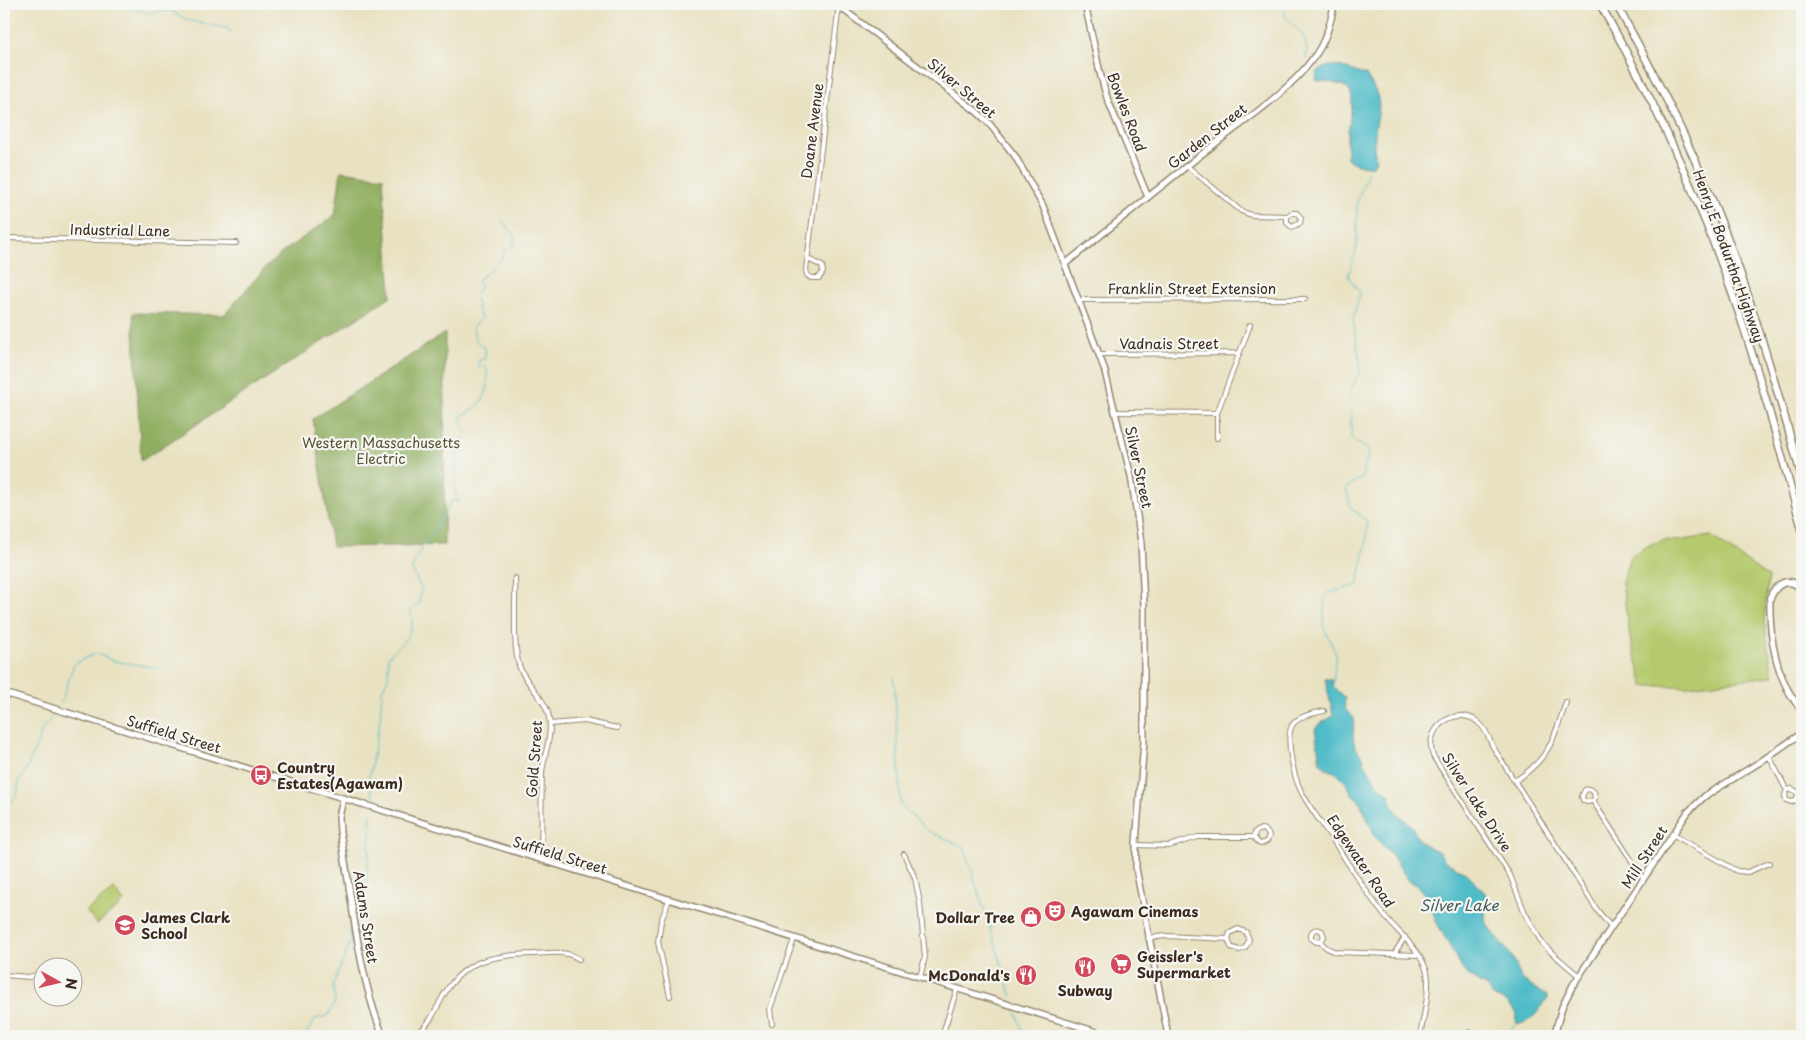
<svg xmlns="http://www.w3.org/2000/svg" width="1806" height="1040" font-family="'Playpen Sans',sans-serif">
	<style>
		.green { fill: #b5ca6e; stroke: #787a46 }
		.forest { fill: #90ae61; stroke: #666c40 }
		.water { fill: #4fbcc8; stroke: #457373 }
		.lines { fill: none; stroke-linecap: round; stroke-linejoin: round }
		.stream { stroke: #4fbcc8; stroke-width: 1 }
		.street-casing { stroke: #928670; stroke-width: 6 }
		.secondary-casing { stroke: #928670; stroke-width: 8 }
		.highway-casing { stroke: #928670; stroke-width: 9 }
		.street { stroke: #fff; stroke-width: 4 }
		.secondary { stroke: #fff; stroke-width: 5 }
		.highway { stroke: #fff; stroke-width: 6 }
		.labels { text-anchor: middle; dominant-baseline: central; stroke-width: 4.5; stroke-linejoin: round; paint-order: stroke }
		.street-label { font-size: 14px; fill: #3b2a1e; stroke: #f6f6f2 }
		.park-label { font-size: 14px; fill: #5a5232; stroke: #f6f6f2 }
		.poi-label { font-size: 14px; font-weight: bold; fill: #3b2a1e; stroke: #f6f6f2; text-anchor: start }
		.water-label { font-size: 15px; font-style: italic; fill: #425d5a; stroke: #f6f6f2 }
	</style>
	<rect width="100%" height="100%" fill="#f6f6f2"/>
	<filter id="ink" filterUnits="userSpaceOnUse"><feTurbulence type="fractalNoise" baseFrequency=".02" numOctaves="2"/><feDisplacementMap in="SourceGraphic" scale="10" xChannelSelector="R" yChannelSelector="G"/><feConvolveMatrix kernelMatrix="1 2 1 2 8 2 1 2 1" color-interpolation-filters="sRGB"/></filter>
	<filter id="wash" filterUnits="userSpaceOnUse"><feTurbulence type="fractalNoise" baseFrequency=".0096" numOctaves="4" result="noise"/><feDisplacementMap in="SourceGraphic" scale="20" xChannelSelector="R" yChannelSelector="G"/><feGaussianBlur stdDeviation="1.12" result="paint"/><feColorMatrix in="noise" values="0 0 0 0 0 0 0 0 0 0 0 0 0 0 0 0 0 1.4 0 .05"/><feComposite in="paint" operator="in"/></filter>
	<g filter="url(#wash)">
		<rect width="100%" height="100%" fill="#e9e2c2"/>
		<path class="green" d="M1711 536 1768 577 1764 622 1773 676 1688 686H1644L1630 638 1622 582 1630 556 1653 543 1665 540 1677 541Z
			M114 889 124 902 97 924 86 911Z"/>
		<path class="forest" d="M341 171 383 177 391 296 141 461 133 313 224 315 265 268 284 251 335 215Z
			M445 333 444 545 332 547 313 419Z"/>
		<path class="water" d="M1328 66H1339L1361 74H1366C1369 80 1375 88 1377 95 1382 109 1375 122 1375 136 1375 140 1373 144 1374 148 1375 155 1378 159 1373 166 1364 167 1354 163 1347 159 1347 149 1346 140 1348 131 1353 96 1361 84 1318 81L1316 80 1317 72Z
			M1325 679H1331L1333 687 1345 698C1343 711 1347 710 1354 718L1353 735 1354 743 1357 750 1363 757 1364 762 1377 784 1389 794 1393 807 1400 816 1411 825 1420 842 1439 852 1445 861 1455 867 1467 873 1485 893 1487 899 1485 918 1486 923 1513 958 1521 978 1532 987 1547 995V1000C1539 1010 1532 1023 1518 1024L1516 1022 1517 1014 1508 1003 1493 996 1487 987 1468 976 1461 967 1436 921 1429 900 1417 885 1409 881 1391 854 1376 838 1359 800 1353 795 1346 783 1336 773 1326 768 1320 762 1315 729C1319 722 1329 721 1333 714Z"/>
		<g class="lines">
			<path class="stream" d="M75 4 89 7 98 4
				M121 4 149 13 169 10 187 20 226 28 231 32
				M1283 4 1286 18 1303 35 1307 49 1306 59
				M475 294 481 287 477 281 502 258 505 250 514 245V234L502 221
				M894 678 901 805 928 831 964 847 1012 997
				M1333 687 1336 654 1323 626 1325 594 1358 585 1366 543 1367 521 1351 508 1346 488 1362 478 1369 450 1352 440 1350 392 1361 368 1353 320 1360 293 1348 276 1357 247V202L1368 171
				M61 703 74 664 96 653 113 661 158 668
				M374 798 368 783 380 719 382 690 388 678V657C404 641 417 632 410 609L419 604 421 588 412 569C420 544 440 526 451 501L459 502 455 493 457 443 467 437 461 416C485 406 491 391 486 366L478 367 479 360 485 359V348L475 340 473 326 481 319 475 299
				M4 806 17 797 19 779 24 776 43 728 53 716
				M359 920 364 918 365 911 363 906 369 856 371 814
				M1016 1013 1025 1036
				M302 1036 308 1031 315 1019 328 1016 335 1002 333 985 351 940 349 930 351 925
				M1507 1036 1517 1022"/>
		</g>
	</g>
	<g filter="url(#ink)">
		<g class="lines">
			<g class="street-casing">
				<path id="street" d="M1802 120 1799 126 1802 131
					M1187 166 1241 211 1251 215 1287 216 1292 213H1297L1301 218 1300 223 1292 227 1287 223V216
					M4 238 236 243
					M808 259 822 266 823 272 819 278H811L807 275 806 270 839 5
					M1079 300 1305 299
					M1100 354 1239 353
					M1116 412 1217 413 1250 325
					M1217 413V438
					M515 578C516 600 512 649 520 668 527 685 543 696 548 713 554 733 544 753 542 773 541 802 542 831 541 860
					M1324 711C1314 713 1301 715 1293 724 1284 736 1294 776 1300 789 1308 806 1321 822 1331 837 1348 864 1365 891 1384 915 1398 933 1418 947 1426 969 1432 985 1423 1018 1420 1036
					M550 724 585 721 617 728
					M1769 756 1785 787 1787 790 1792 789 1797 792 1798 796 1796 800 1791 802 1786 800 1785 795 1787 790
					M1515 781C1549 759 1554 739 1566 702
					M1593 801 1587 802 1583 800 1582 796 1585 790 1589 789 1594 792 1595 798 1593 801 1643 878
					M1672 834 1737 871 1748 872 1769 863
					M1136 845 1169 846 1198 837H1254L1257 842 1261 844 1267 841 1269 835 1265 830 1261 829 1255 832 1254 837
					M904 854 915 878 920 903 925 957 920 977
					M669 900 661 921 658 942 670 996
					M1148 938 1166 936 1228 939 1231 947 1239 950 1245 948 1249 940 1246 932 1238 929 1230 933 1228 939
					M1320 942H1316L1311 938C1310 931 1315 927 1322 931L1324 937 1320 942 1327 948 1336 952 1418 955
					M1394 954 1405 937
					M49 968V967
					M4 975 29 977 42 973
					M1579 976 1552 953 1542 943 1525 913 1510 875 1433 756C1422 727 1459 702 1481 725 1486 730 1489 738 1492 745 1497 754 1503 762 1508 771 1538 817 1568 864 1597 910L1611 927
					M772 1024 770 1009 794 939
					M414 1036C427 1028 434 1014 441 1000 462 959 492 955 534 954 550 953 566 950 579 959
					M942 1036 957 989
					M1462 1036 1469 1032 1476 1036"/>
			</g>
			<g class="secondary-casing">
				<path id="secondary" d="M836 4 976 111 988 122 1015 156 1043 206 1104 368 1131 476 1141 542 1144 606V741L1136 843V868L1168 1036
					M1085 4 1100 73 1107 98 1148 197
					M1065 264C1114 225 1162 185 1211 147 1244 121 1290 91 1314 57 1326 41 1331 23 1334 4
					M1770 598C1769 638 1775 679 1802 711
					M4 693 1110 1036
					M343 799 339 817 340 832C353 900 357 972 383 1036
					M1554 1036 1562 1007 1573 985 1688 812 1705 796 1760 762 1802 733"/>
			</g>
			<g class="highway-casing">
				<path id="highway" d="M1600 4C1652 96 1697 192 1732 293 1759 370 1780 450 1802 529
					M1616 4C1665 91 1708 181 1741 275 1764 342 1783 410 1802 478
					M1770 598C1776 583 1789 576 1802 589"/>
			</g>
			<use href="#street" class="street"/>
			<use href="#secondary" class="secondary"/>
			<use href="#highway" class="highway"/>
		</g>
	</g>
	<defs>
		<g id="bus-disc" transform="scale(1.125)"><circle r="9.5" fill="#d1495b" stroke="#f6f6f2"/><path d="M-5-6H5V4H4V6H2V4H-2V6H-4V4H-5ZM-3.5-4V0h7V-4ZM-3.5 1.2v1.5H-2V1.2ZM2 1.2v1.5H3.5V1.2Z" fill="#fff"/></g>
		<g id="theatre-disc" transform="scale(1.125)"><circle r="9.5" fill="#d1495b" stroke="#f6f6f2"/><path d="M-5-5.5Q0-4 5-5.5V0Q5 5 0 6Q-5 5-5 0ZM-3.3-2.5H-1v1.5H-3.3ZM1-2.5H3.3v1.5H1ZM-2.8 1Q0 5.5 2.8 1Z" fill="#fff"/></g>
		<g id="shop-disc" transform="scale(1.125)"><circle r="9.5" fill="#d1495b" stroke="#f6f6f2"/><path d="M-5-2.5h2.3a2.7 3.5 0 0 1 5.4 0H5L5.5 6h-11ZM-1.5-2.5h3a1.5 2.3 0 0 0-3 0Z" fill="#fff"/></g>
		<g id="school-disc" transform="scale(1.125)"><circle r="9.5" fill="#d1495b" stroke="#f6f6f2"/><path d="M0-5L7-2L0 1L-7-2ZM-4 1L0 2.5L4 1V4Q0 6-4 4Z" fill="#fff"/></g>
		<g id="supermarket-disc" transform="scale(1.125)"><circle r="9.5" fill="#d1495b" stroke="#f6f6f2"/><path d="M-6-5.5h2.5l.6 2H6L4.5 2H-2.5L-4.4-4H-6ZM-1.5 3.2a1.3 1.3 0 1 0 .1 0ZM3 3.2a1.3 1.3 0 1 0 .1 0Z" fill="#fff"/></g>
		<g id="restaurant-disc" transform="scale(1.125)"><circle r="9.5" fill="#d1495b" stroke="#f6f6f2"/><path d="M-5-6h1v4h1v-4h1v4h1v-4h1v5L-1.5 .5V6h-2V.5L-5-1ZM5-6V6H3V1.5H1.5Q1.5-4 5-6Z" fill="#fff"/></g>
	</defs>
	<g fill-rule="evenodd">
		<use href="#bus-disc" x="261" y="775"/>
		<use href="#theatre-disc" x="1055" y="911"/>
		<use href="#shop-disc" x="1031" y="917"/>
		<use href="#school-disc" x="125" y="925"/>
		<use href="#supermarket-disc" x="1121" y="964"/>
		<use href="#restaurant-disc" x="1085" y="967"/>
		<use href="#restaurant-disc" x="1026" y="975"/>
	</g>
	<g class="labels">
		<g class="street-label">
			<text transform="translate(962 88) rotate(40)">Silver Street</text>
			<text transform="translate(1127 112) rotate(69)">Bowles Road</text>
			<text transform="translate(812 131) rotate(-83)">Doane Avenue</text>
			<text transform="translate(1207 136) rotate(-38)">Garden Street</text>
			<text transform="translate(120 230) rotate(1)">Industrial Lane</text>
			<text transform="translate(1729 256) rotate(70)">Henry E Bodurtha Highway</text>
			<text x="1192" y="288">Franklin Street Extension</text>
			<text x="1169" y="343">Vadnais Street</text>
			<text transform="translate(1139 467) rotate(78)">Silver Street</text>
			<text transform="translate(174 734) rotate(17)">Suffield Street</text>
			<text transform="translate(534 759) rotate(-86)">Gold Street</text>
			<text transform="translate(1477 802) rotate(57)">Silver Lake Drive</text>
			<text transform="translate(560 855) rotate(17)">Suffield Street</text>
			<text transform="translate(1644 857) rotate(-57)">Mill Street</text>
			<text transform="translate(1361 861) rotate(56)">Edgewater Road</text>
			<text transform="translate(366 917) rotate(81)">Adams Street</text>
		</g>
		<g class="park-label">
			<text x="381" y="442">Western Massachusetts<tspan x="381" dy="16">Electric</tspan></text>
		</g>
		<g class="poi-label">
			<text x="277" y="767">Country<tspan x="277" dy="16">Estates(Agawam)</tspan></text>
			<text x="1071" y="911">Agawam Cinemas</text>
			<text x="141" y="917">James Clark<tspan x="141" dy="16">School</tspan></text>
			<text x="1015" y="917" text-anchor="end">Dollar Tree</text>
			<text x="1137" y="956">Geissler's<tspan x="1137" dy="16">Supermarket</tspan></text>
			<text x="1010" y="975" text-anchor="end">McDonald's</text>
			<text x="1085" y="990" text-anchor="middle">Subway</text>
		</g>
		<g class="water-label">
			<text x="1459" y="904">Silver Lake</text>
		</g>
	</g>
	<rect width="1806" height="1040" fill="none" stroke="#f6f6f2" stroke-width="20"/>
	<g transform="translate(58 982) rotate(98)"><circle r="24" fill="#f6f6f2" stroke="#aba49d"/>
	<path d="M0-4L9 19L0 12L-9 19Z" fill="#d1495b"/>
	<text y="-8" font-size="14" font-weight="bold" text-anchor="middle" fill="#3b2a1e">N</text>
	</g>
</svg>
